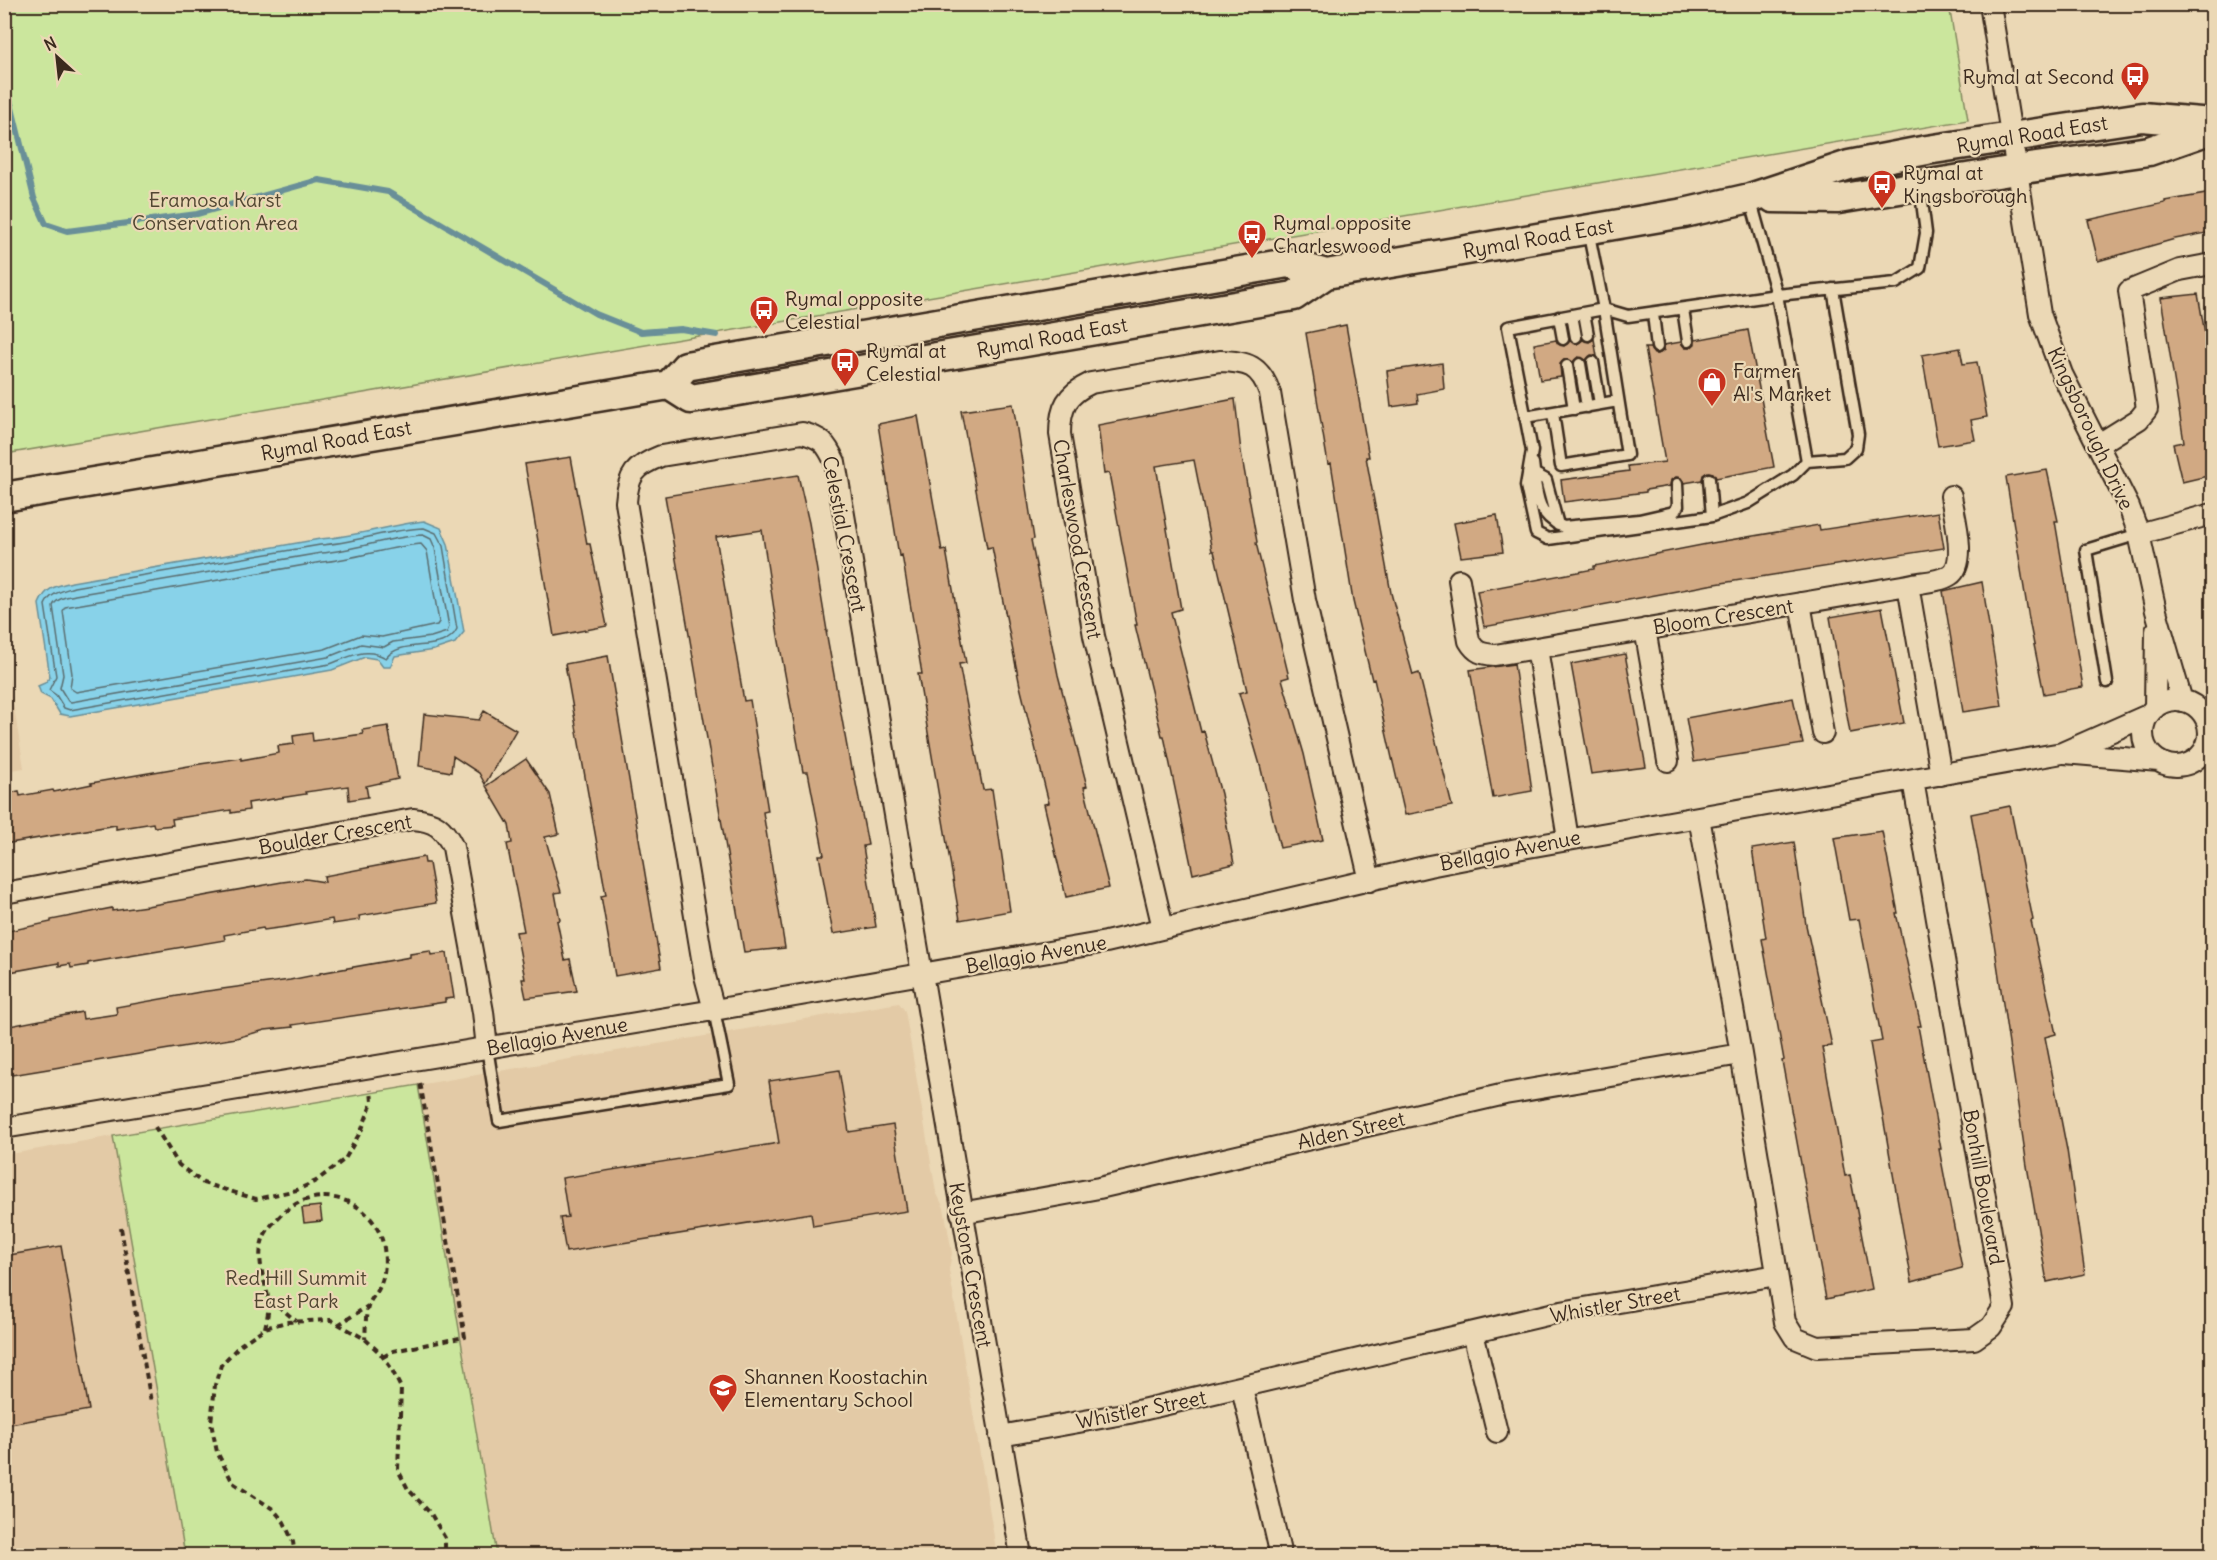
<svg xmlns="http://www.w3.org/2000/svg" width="2217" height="1560" font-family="Delius,sans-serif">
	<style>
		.built { fill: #e3caa6 }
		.green { fill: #cbe69d; stroke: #83885e; stroke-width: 1.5 }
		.water { fill: #88d2e9; stroke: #698f98; stroke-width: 1.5 }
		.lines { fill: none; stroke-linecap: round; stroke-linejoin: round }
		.shore { stroke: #5a6d6f; stroke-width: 1.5 }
		.stream { stroke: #698f98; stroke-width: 6 }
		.building { fill: #d1a983; stroke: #3b2a1e; stroke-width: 1.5 }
		.service-casing { stroke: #3b2a1e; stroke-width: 15 }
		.minor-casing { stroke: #3b2a1e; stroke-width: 24 }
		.secondary-casing { stroke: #3b2a1e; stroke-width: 33 }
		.path { stroke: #3b2a1e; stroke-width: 4; stroke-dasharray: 6 4.5; stroke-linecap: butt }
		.service { stroke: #ebd8b5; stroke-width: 10 }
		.minor { stroke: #ebd8b5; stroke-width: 20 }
		.secondary { stroke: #ebd8b5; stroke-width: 28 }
		.labels { text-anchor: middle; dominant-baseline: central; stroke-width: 4.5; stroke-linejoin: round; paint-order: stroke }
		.poi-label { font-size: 20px; fill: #3b2a1e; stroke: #ebd8b5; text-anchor: start }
		.street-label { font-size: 20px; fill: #3b2a1e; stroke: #ebd8b5 }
		.park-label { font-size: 20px; fill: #514631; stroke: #ebd8b5 }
	</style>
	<rect width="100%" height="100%" fill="#ebd8b5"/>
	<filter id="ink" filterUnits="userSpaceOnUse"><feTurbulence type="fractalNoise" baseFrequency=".0167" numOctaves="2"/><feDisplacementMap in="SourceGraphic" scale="12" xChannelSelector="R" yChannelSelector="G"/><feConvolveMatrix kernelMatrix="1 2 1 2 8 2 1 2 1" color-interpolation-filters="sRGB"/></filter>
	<g filter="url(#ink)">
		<path class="built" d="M4 648 24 768 5 771H4Z
			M899 1003 905 1011 936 1192 944 1208 952 1253 949 1270 997 1555H497L418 1085Z
			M113 1136 185 1555 5 1556V1155Z"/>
		<path class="green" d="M5 4 1949 5 1968 120 5 454Z
			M418 1085 497 1555H185L113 1136Z"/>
		<path class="water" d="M424 521 441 528 448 544 464 632 455 643 434 650 395 656 390 667H383L377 659 365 657 332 670 70 716 60 714 51 699 41 694 38 686 45 683 50 677 39 604C46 587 56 586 72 582L320 539C355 537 389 525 424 521Z"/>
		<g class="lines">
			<path class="shore" d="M424 528 436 533 443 546 457 629C444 655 402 637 386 658 365 646 350 657 330 664L70 710 64 708 56 695 49 690 56 676 45 605C50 593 62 591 74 587L320 545C356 543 389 529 424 528Z
				M423 535 431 539 435 548 449 627 447 632 431 637 393 642 384 647 361 644 328 657 71 702 68 701 60 688 63 675 53 606C56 598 68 597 75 595L321 553C356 550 388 537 423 535Z
				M421 544 427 551 439 622 437 625 382 637 361 635 325 649 76 692 70 688 72 674 63 611 65 607 322 562C356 559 387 547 421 544Z"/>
			<path class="stream" d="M4 75 34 198 46 224 67 231 197 214 319 180 388 192 596 314 641 332 681 329 717 335"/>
		</g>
		<path class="building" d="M2212 193V232L2175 239 2098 261 2088 220 2165 203V201Z
			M2198 294 2212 374V475L2182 482 2173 444 2184 442 2161 298Z
			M1346 325 1369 457H1366L1391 593 1413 675 1419 673 1452 806 1405 815 1374 679 1372 680 1353 601 1331 463 1328 464 1306 333Z
			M1748 330 1774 467 1716 478 1713 473 1708 472 1703 475 1702 480 1684 483 1681 478 1676 477 1671 480 1670 486 1646 490V492L1564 502 1561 480 1629 471 1628 466 1665 462 1645 348H1650L1654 354H1658L1664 350V345L1681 342 1685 348H1690L1695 344V340Z
			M1594 339 1597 356 1591 355 1586 360 1578 357 1573 362 1565 359 1560 364 1561 377 1540 380 1534 344 1556 340 1558 344 1564 346 1570 341 1577 344 1583 340 1589 342Z
			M1960 348 1963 364 1977 362 1987 417 1971 420 1975 440 1938 446 1922 355Z
			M1442 363 1444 389 1417 394 1418 403 1391 407 1387 371Z
			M1235 399 1241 452 1257 542 1256 543 1289 677 1282 679 1304 754 1323 840 1280 848 1260 765 1239 693 1247 691 1214 551H1212L1194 460 1156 466 1181 609 1171 612 1201 732 1204 731 1221 794 1234 864 1193 874 1164 736H1162L1135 625H1137L1109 473 1104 474 1098 425Z
			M1013 404 1034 539 1031 540 1058 675 1087 786 1084 787 1109 888 1066 897 1044 804 1049 803 1020 686 992 547 987 548 961 411Z
			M918 416 942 551 946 550 966 663 959 664 983 790 992 789 1010 911 960 920 918 674H922L902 555 899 556 878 424Z
			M571 457 587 544H590L607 626 554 636 525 464Z
			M2047 470 2058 521H2055L2083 687 2044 694 2030 625 2006 477Z
			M798 475 809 523 827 631H826L851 769 853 768 868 845 863 846 876 927 833 934 819 855H824L808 772H803L778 636 762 530 716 537 744 701 750 700 768 811 763 812 785 948 744 952 665 496Z
			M1938 512 1944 548 1709 585 1484 627 1477 591 1594 569V566L1712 543 1819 525 1820 530Z
			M1497 515 1503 552 1461 557 1454 523Z
			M1982 582 2002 706 1963 712 1943 591Z
			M1882 608 1904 723 1850 733 1830 617Z
			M1625 654 1646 767 1591 774 1571 664Z
			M608 656 661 968 615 976 601 896 606 895 565 664Z
			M1514 664 1532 791 1493 798 1470 670Z
			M1793 698 1803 744 1694 762 1686 718Z
			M484 711 516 730 485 784 479 773 453 756 451 772 419 766 424 714 479 720Z
			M388 726 398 779 366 786 368 797 349 800 348 786 305 792 306 794 248 803 249 810 231 813V810L172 819 173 825 154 827 153 823 116 829V825L4 844V794L19 791 20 796 53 790 54 792 92 784 91 783 200 764 241 758V760L279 753 278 746 294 744 293 736 312 733 313 741 363 734 362 730Z
			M526 759 550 794 559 834 545 837 561 892 555 893 560 920 557 921 565 960 570 959 577 991 526 998 522 979H525L516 932 524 931 507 844 512 843 509 825 486 786Z
			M2010 806 2033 920 2031 921 2056 1034 2045 1037 2067 1150 2085 1274 2047 1282 2027 1166 1993 936 1971 814Z
			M1882 831 1898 913H1896L1921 1026H1918L1941 1149H1939L1962 1268 1912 1282 1870 1043 1882 1041 1859 919 1849 920 1834 838Z
			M1794 842 1806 925 1832 1046 1822 1047 1845 1176 1850 1175 1872 1289 1826 1299 1782 1061 1784 1060 1762 939 1766 938 1752 849Z
			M424 857 425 863H429L436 903 359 916 360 920 333 924 332 919 286 927 264 930 263 928 224 935 225 940 88 963V965L71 968 70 964 59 966V963L4 973V932L51 922V920L112 908V911L147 906 282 882 306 879 325 882 324 876Z
			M430 951 431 955 447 953 454 998 445 999V1002L292 1025 293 1027 265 1030 236 1038 36 1071 12 1075 11 1070 4 1071V1027L82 1012 83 1019 117 1014 116 1007 200 992 290 980 320 974V973L410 957V954Z
			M839 1070 849 1132 893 1125 907 1211 813 1226 811 1213 566 1252 560 1218 568 1217 562 1178 779 1143 769 1081Z
			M320 1206 322 1221 304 1223 302 1208Z
			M61 1246 89 1410 4 1425V1256Z"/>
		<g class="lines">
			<g class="service-casing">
				<path id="service" d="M1588 230 1604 309 1628 316 1777 295 1750 198
					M1683 309 1688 341
					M1584 313 1588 335
					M1653 314 1657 347
					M1572 315 1576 337
					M1559 317 1563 339
					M1593 362 1600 404
					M1580 364 1587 407
					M1567 366 1574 409
					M1553 413 1561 466 1627 455 1604 309 1508 327 1532 451 1526 486 1536 533 1548 539 1712 516 1748 503 1793 475 1807 461 1845 458 1856 448 1858 434 1833 289
					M1525 417 1618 401
					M1807 461 1777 295 1896 283 1920 268 1926 233 1920 186
					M1533 463C1537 492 1534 513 1563 527L1639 520 1674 512 1678 506 1677 484
					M1535 474 1546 480 1558 525
					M1709 479 1712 516
					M2107 682 2086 550 2139 534
					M487 1048 499 1121 729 1084 714 1010"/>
			</g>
			<g class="minor-casing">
				<path id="minor" d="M1990 4 2040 314 2062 374 2129 507 2139 534 2156 611 2182 701
					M2099 444 2139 419 2147 409 2129 291 2180 270 2212 264
					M2139 534 2212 514
					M1459 580 1469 641C1476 653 1482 654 1495 655L1908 585 1941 775
					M1908 585C1921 582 1939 582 1950 575 1968 563 1954 515 1951 496
					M1800 603 1823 733
					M1645 629 1668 761
					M1537 648 1568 839
					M2143 733a33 33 0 1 1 66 0a33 33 0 1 1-66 0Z
					M2155 708 2156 631
					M2064 753 2159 761
					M1699 817 1741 1054 1785 1322 1795 1338 1817 1347 1974 1339 1991 1327 2004 1307 1913 780
					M4 893 413 819C435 821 443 827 453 847L483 1012 487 1048
					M1163 928 1094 636 1060 434C1060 407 1067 394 1091 383L1220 361C1248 362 1260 365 1270 393L1305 600 1370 881
					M714 1010 705 976 626 502C628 475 635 466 661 456L802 433C822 438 826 443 835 462L1021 1556
					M4 1128 714 1010 1106 942 1429 866 1517 849 2062 753 2148 715
					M961 1213 1099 1188 1505 1094 1741 1054
					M1473 1333 1497 1432
					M1242 1388 1281 1556
					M1000 1436 1129 1413 1555 1313 1777 1275"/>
			</g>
			<g class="secondary-casing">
				<path id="secondary" d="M1773 198 1838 199 2016 170 2149 151 2212 129
					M669 385 691 399 1294 296 1326 274 1684 213 1750 198 1849 165 1927 150 2142 117 2212 123
					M4 497 669 385 686 366 1288 263 1326 274"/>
			</g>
			<path class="path" d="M155 1127 179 1165 203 1183 256 1199 297 1190 316 1181 345 1159 362 1129 372 1102 371 1090
				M121 1228 151 1402
				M270 1299 296 1321
				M338 1325 368 1306
				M265 1328C267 1319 270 1306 268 1297 264 1277 256 1260 263 1239 266 1230 273 1223 279 1217 314 1180 375 1197 384 1248 386 1264 385 1278 377 1292 373 1297 369 1302 368 1307 365 1317 366 1329 365 1339
				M383 1357 393 1351 465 1337 420 1082
				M295 1556 293 1542 284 1522 273 1509 233 1483 217 1452 211 1423 215 1385 221 1365 240 1345 265 1328 286 1322 331 1320 365 1339 380 1353 391 1368 401 1388 398 1470 408 1489 431 1514 445 1538V1556"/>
			<use href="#service" class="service"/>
			<use href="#minor" class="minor"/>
			<use href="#secondary" class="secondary"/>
		</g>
	</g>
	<defs>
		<g id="bus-pin" transform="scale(1.5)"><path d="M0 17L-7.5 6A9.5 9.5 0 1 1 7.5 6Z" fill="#c8321e" stroke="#ebd8b5"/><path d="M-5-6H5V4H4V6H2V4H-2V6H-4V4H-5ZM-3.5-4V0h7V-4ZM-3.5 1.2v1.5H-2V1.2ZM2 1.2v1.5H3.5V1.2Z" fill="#fff"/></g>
		<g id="shop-pin" transform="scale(1.5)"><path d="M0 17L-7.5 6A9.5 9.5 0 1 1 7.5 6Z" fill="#c8321e" stroke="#ebd8b5"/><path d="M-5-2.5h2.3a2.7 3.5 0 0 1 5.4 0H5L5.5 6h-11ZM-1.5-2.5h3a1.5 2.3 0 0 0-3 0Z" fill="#fff"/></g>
		<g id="school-pin" transform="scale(1.5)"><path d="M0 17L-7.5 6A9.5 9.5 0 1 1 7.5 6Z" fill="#c8321e" stroke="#ebd8b5"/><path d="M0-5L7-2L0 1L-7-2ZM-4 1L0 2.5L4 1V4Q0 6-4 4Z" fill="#fff"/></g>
	</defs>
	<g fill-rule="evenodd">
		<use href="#bus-pin" x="2135" y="76"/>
		<use href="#bus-pin" x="1882" y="184"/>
		<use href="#bus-pin" x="1252" y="234"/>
		<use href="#bus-pin" x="764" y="310"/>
		<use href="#bus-pin" x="845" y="362"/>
		<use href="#shop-pin" x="1712" y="382"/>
		<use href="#school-pin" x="723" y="1388"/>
	</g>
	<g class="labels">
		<g class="poi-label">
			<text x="2114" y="76" text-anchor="end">Rymal at Second</text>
			<text x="1903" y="172">Rymal at<tspan x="1903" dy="23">Kingsborough</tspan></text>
			<text x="1273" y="222">Rymal opposite<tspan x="1273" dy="23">Charleswood</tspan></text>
			<text x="785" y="298">Rymal opposite<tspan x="785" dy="23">Celestial</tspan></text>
			<text x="866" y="350">Rymal at<tspan x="866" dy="23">Celestial</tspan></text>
			<text x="1733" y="370">Farmer<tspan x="1733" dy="23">Al's Market</tspan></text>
			<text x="744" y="1376">Shannen Koostachin<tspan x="744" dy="23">Elementary School</tspan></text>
		</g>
		<g class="street-label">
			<text transform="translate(2032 134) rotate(-9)">Rymal Road East</text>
			<text transform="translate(1538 238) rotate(-10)">Rymal Road East</text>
			<text transform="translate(1052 337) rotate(-10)">Rymal Road East</text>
			<text transform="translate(2091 428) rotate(65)">Kingsborough Drive</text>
			<text transform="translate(336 440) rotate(-10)">Rymal Road East</text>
			<text transform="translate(845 534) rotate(79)">Celestial Crescent</text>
			<text transform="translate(1078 539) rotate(80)">Charleswood Crescent</text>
			<text transform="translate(1723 616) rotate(-9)">Bloom Crescent</text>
			<text transform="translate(335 834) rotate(-10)">Boulder Crescent</text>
			<text transform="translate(1510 850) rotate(-11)">Bellagio Avenue</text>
			<text transform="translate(1036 954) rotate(-10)">Bellagio Avenue</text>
			<text transform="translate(557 1036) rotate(-10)">Bellagio Avenue</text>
			<text transform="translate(1351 1130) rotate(-13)">Alden Street</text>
			<text transform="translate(1984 1187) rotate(80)">Bonhill Boulevard</text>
			<text transform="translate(971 1265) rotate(80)">Keystone Crescent</text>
			<text transform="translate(1615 1304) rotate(-10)">Whistler Street</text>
			<text transform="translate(1141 1409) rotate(-11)">Whistler Street</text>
		</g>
		<g class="park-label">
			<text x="215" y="199">Eramosa Karst<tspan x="215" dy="23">Conservation Area</tspan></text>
			<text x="296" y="1277">Red Hill Summit<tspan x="296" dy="23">East Park</tspan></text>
		</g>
	</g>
	<rect width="2217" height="1560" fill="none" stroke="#ebd8b5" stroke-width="24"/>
	<rect x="12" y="12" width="2193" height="1536" fill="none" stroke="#3b2a1e" stroke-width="2" filter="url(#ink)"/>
	<g transform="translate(57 57) rotate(333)" stroke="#ebd8b5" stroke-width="4.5" paint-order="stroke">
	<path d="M0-4.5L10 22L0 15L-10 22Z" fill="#3b2a1e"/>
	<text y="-9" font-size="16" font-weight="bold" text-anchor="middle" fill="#3b2a1e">N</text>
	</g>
</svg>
